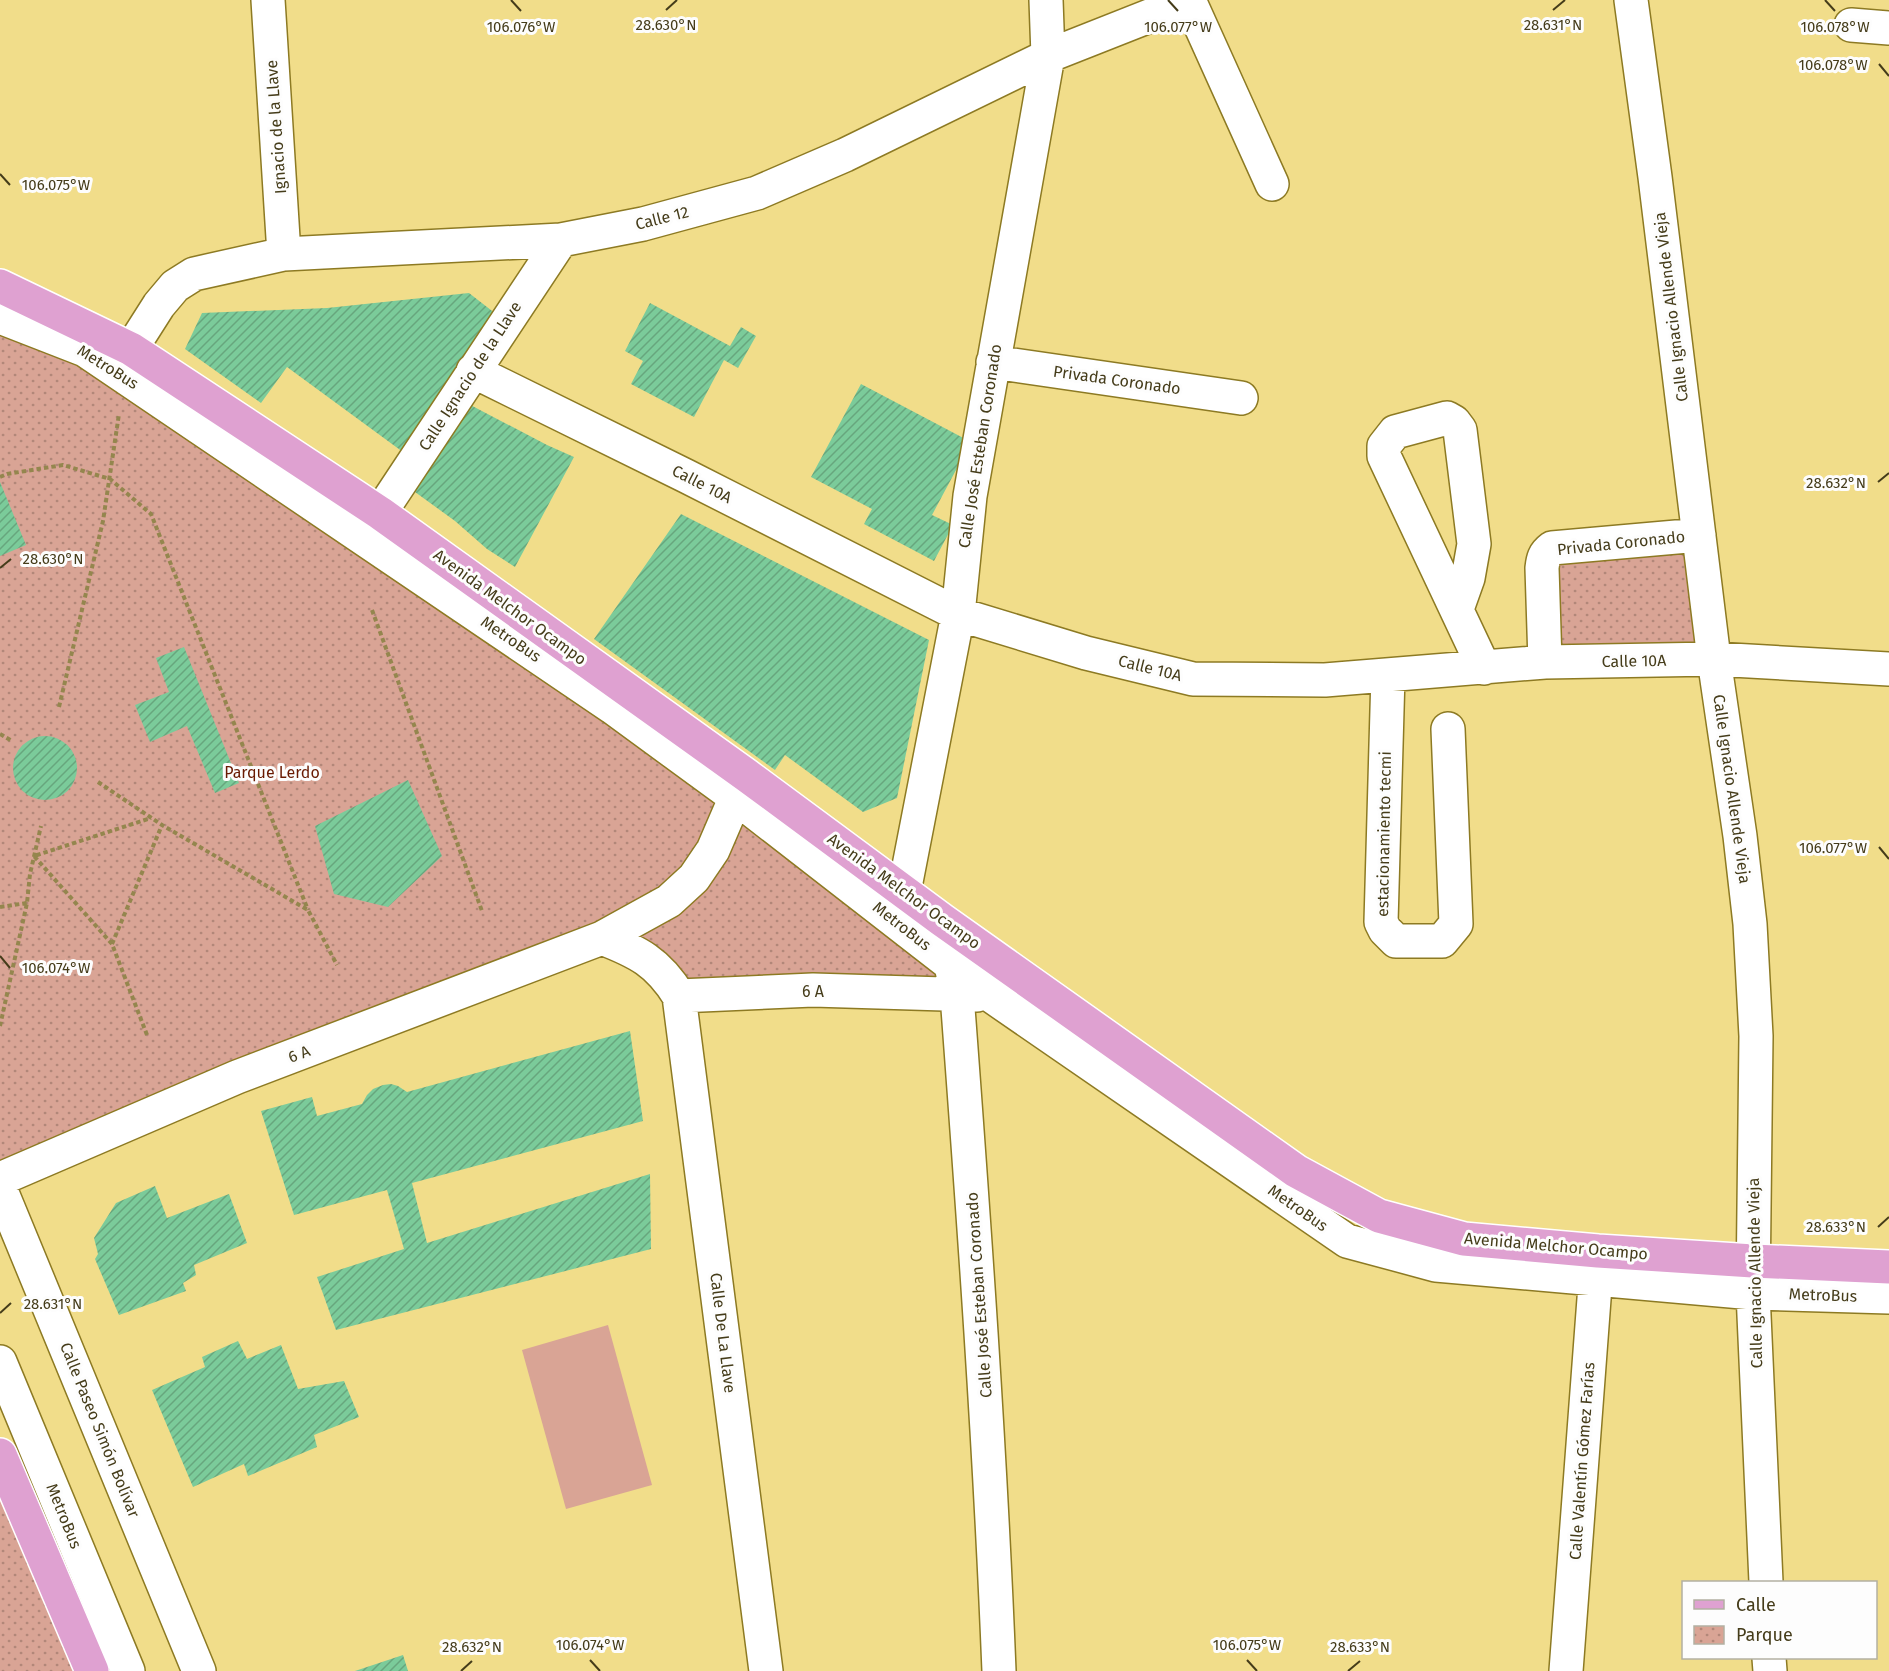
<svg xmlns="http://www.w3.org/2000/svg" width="1889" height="1671" font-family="'Fira Sans',sans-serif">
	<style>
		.park { fill: url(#park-dots) }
		.pitch { fill: #d9a495 }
		.building { fill: url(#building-hatch) }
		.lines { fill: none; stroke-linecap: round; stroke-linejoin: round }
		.minor-casing { stroke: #8d7a23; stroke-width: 36 }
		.major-casing { stroke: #fff; stroke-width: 36 }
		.path { stroke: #94864e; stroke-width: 4; stroke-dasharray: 4.5 3; stroke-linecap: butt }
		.minor { stroke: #fff; stroke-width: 33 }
		.major { stroke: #dfa1d1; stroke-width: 33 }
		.ticks { fill: none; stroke: #453c1a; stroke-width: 2 }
		.labels { text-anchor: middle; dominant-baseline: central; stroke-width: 6; stroke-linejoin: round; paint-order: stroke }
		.street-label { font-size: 16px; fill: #453c1a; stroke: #fdfdfd }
		.park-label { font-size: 16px; fill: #691a02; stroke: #fdfdfd }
		.ticks-label { font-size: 15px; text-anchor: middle; fill: #453c1a; stroke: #fdfdfd; stroke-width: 6; stroke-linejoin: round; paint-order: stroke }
	</style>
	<defs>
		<pattern id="park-dots" width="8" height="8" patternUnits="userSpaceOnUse" patternTransform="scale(1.5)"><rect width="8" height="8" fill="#d9a495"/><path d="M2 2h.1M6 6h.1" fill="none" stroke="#b28779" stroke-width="1.8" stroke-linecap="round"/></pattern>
		<pattern id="building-hatch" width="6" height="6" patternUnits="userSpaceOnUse" patternTransform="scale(1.5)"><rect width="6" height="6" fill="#7bcb9a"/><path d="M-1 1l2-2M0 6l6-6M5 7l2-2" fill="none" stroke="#67a67d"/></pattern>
	</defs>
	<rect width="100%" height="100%" fill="#f1dd8a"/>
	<path class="park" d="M0 286 746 775 957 995 679 996 602 938 0 1179Z
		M1699 535 1714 659 1545 662V554Z
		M0 1468 92 1671H0Z"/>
	<path class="pitch" d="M608 1325 652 1485 566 1509 522 1350Z"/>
	<path class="building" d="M469 293 496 314 407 455 287 367 261 403 185 349 202 313 327 308Z
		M650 303 730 346 741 327 756 336 738 368 724 360 694 417 631 384 643 361 625 351Z
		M861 384 971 442 932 515 953 525 934 561 864 524 872 509 811 477Z
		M459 399 547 445 574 457 515 567 487 549 455 521 404 484Z
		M0 482 26 545 0 556Z
		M681 514 929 640 897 798 863 812 785 755 775 770 594 639Z
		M184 647 239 783 215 793 187 726 150 742 135 705 169 692 156 658Z
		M13 768a32 32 0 1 1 64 0a32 32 0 1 1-64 0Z
		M408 780 442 856 388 907 334 894 315 826Z
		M630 1031 643 1121 412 1183 427 1243 650 1174 651 1249 336 1330 317 1277 404 1249 387 1190 294 1215 261 1111 312 1097 317 1116 362 1104 367 1095 373 1089 383 1085 391 1084 398 1086 407 1092Z
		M155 1186 167 1218 229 1194 247 1243 194 1265 196 1275 183 1283 186 1291 119 1315 95 1259 98 1254 94 1238 116 1203Z
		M238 1341 247 1359 281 1345 298 1389 344 1381 359 1417 314 1435 317 1447 248 1476 244 1464 193 1487 152 1390 205 1367 202 1357Z
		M403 1655 408 1671H355Z"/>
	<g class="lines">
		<g class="minor-casing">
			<path id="minor" d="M268 0 284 254
				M1189 0 1272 184
				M1631 0 1655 177 1714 659 1740 836 1750 924 1756 1036 1753 1293 1766 1582
				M1851 25 1889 28
				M0 317 85 350 612 707 735 797 990 995 1347 1241 1436 1265 1753 1293 1889 1297
				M131 349 159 305 175 286 194 274 284 254 561 240 643 224 757 193 845 155 1048 56 1190 0
				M993 362 1241 398
				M473 371 686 476 958 614 1086 653 1193 679 1325 680 1545 662 1714 659 1889 669
				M380 513 561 240
				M1457 609 1468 578 1474 544 1460 430 1454 422 1447 418 1395 432 1384 446V456L1484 668
				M1545 662 1542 568C1543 559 1544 554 1552 548L1699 535
				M1388 675 1381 922 1385 930 1396 941H1442L1456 924 1448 729
				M904 892 958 614 970 496 1048 56 1046 0
				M602 938C638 952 658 962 679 996L766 1671
				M949 955 957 995C974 1221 990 1445 999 1671
				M679 996 813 990 977 995
				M0 1179 237 1077 602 938 669 901 694 878 713 850 744 778
				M0 1188 199 1671
				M0 1362 128 1671
				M1769 1658 1770 1671
				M1566 1671 1597 1259"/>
		</g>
		<g class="major-casing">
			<path id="major" d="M0 286 131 349 380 513 746 775 942 920 1296 1171 1379 1216 1464 1239 1598 1251 1753 1261 1889 1267
				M0 1455 92 1671"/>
		</g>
		<path class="path" d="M0 477 7 474 63 465 110 479 151 514 308 910
			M372 610 482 911
			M59 707 103 521 119 414
			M0 734 12 741
			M98 782 162 825 308 910 337 965
			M0 907 27 903
			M112 944 162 825
			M0 1026 27 903 30 874 41 826
			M147 1035 112 944 34 856 151 818"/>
		<use href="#minor" class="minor"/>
		<use href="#major" class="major"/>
	</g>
	<path class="ticks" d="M511 0 521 11M1168 0 1178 11M1825 0 1835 11M666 10 677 0M1553 10 1565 0M1879 64 1889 76M0 174 10 185M1878 482 1889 473M0 568 11 559M1879 847 1889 859M0 956 10 968M1878 1227 1889 1217M0 1313 11 1303M590 1660 600 1671M1247 1660 1257 1671M461 1671 472 1661M1348 1671 1360 1661"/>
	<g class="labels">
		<g class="street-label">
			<text transform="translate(276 127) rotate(-94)">Ignacio de la Llave</text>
			<text transform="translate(662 218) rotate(-14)">Calle 12</text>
			<text transform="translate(1671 307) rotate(-97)">Calle Ignacio Allende Vieja</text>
			<text transform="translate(108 367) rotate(32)">MetroBus</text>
			<text transform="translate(470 376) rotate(-57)">Calle Ignacio de la Llave</text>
			<text transform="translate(1117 380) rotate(8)">Privada Coronado</text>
			<text transform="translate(980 446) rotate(-81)">Calle José Esteban Coronado</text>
			<text transform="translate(702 484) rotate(27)">Calle 10A</text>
			<text transform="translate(1621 543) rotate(-6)">Privada Coronado</text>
			<text transform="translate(510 607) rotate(36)">Avenida Melchor Ocampo</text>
			<text transform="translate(511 639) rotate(34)">MetroBus</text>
			<text transform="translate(1634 661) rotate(-1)">Calle 10A</text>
			<text transform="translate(1150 668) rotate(14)">Calle 10A</text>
			<text transform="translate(1732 789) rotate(82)">Calle Ignacio Allende Vieja</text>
			<text transform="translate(1384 834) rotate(-89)">estacionamiento tecmi</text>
			<text transform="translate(904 891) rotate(36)">Avenida Melchor Ocampo</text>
			<text transform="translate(902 926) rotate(38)">MetroBus</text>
			<text x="813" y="991">6 A</text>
			<text transform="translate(299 1054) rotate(-21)">6 A</text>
			<text transform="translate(1298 1208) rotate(35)">MetroBus</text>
			<text transform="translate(1556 1246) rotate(5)">Avenida Melchor Ocampo</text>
			<text transform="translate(1755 1273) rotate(-91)">Calle Ignacio Allende Vieja</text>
			<text transform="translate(979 1295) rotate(-94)">Calle José Esteban Coronado</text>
			<text transform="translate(1823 1295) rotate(2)">MetroBus</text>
			<text transform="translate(723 1333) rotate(83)">Calle De La Llave</text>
			<text transform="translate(100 1430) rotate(68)">Calle Paseo Simón Bolívar</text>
			<text transform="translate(1582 1461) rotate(-86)">Calle Valentín Gómez Farías</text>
			<text transform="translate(64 1516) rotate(68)">MetroBus</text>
		</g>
		<g class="park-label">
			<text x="272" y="772">Parque Lerdo</text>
		</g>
	</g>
	<g class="ticks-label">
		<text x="666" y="30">28.630°N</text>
		<text x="1553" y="30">28.631°N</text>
		<text x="1835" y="32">106.078°W</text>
		<text x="521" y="32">106.076°W</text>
		<text x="1178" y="32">106.077°W</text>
		<text x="1833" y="70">106.078°W</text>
		<text x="56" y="190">106.075°W</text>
		<text x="1836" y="488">28.632°N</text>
		<text x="53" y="564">28.630°N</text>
		<text x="1833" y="853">106.077°W</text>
		<text x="56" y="973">106.074°W</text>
		<text x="1836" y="1232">28.633°N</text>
		<text x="53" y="1309">28.631°N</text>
		<text x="590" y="1650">106.074°W</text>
		<text x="1247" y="1650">106.075°W</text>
		<text x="472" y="1652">28.632°N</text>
		<text x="1360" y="1652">28.633°N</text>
	</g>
	<rect x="1682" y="1581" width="195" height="78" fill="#fdfdfd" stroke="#b3b0a2" stroke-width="1.5"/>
	<rect x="1694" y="1600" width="30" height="9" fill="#dfa1d1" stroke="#b3b0a2" stroke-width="1.5"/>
	<text x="1736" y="1611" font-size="18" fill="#453c1a">Calle</text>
	<rect x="1694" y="1626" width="30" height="18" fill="url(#park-dots)" stroke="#b3b0a2" stroke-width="1.5"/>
	<text x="1736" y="1641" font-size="18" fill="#453c1a">Parque</text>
</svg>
